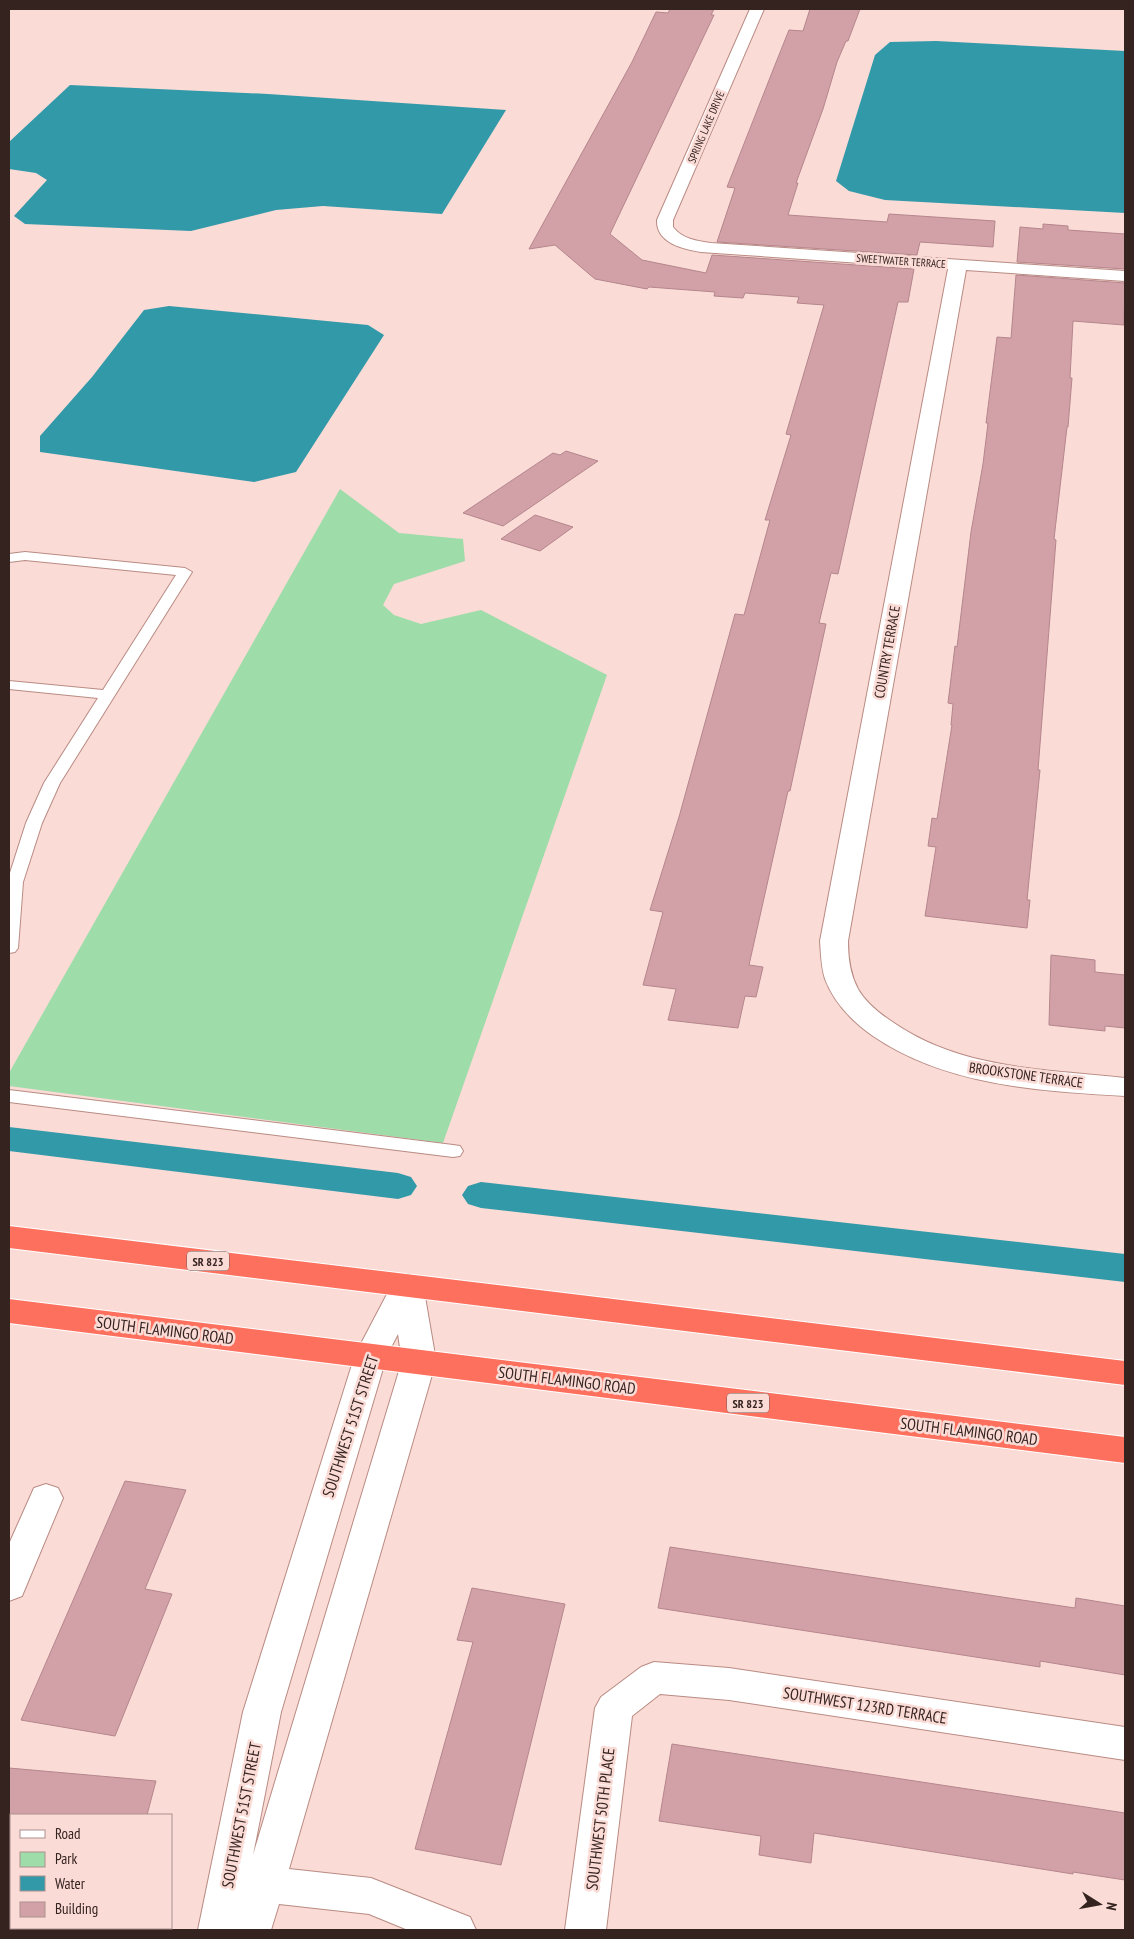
<svg xmlns="http://www.w3.org/2000/svg" width="1134" height="1939" font-family="'PT Sans Narrow',sans-serif">
	<style>
		.green { fill: #9edca9 }
		.water { fill: #3299a9 }
		.lines { fill: none; stroke-linecap: round; stroke-linejoin: round }
		.canal { fill: #3299a9; fill-rule: evenodd }
		.building { fill: #d2a1a8; stroke: #b5868d }
		.lane-casing { stroke: #b98b83; stroke-width: 2 }
		.street-casing { stroke: #b98b83; stroke-width: 2 }
		.highway-casing { stroke: #fff; stroke-width: 2 }
		.lane { fill: #fff; fill-rule: evenodd }
		.street { fill: #fff; fill-rule: evenodd }
		.highway { fill: #fd705e; fill-rule: evenodd }
		.labels { text-anchor: middle; dominant-baseline: central; stroke-width: 5; stroke-linejoin: round; paint-order: stroke }
		.far-street-label { font-size: 11px; fill: #352320; stroke: #fadbd6 }
		.shield { fill: #fadbd6; stroke: #705a57; stroke-width: 1 }
		.shield-label { font-size: 12px; font-weight: bold; fill: #352320 }
		.street-label { font-size: 14px; fill: #352320; stroke: #fadbd6 }
		.near-street-label { font-size: 16px; fill: #352320; stroke: #fadbd6 }
	</style>
	<rect width="100%" height="100%" fill="#fadbd6"/>
	<path class="green" d="M340 489 399 533 463 539 465 561 394 584 383 605 394 615 421 624 481 610 607 675 443 1143 9 1086V1073Z"/>
	<path class="water" d="M936 41 1125 51V213L885 200 849 191 836 181 875 55 890 42Z
		M70 85 268 94 506 110 442 214 323 206 276 210 191 231 25 224 14 216 47 180 36 173 9 169V142Z
		M169 306 368 325 384 335 296 472 254 482 40 452V436L92 377 144 310Z"/>
	<g class="lines">
		<path class="canal" d="M9 1127 398 1173 411 1177 417 1186 411 1195 398 1199 9 1151Z
			M481 1182 1125 1254V1282L481 1208 468 1204 462 1195 468 1186Z"/>
	</g>
	<path class="building" d="M670 9H714L711 15H714L610 234 642 260 706 273 712 255 914 269 908 302H898L838 574 831 573 819 623 826 624 790 791H788L749 965 763 967 756 997 745 996 738 1028 668 1020 676 989 643 985 663 912 650 910 679 817 735 614 744 615 770 520H765L791 435 786 434 824 305 797 303 799 297 745 293 743 298 714 296 715 292 649 287 647 289 595 279 555 245 529 249 632 62 656 12 668 13Z
		M810 9H860L848 41H846L837 62 823 109 796 183H798L788 215 887 222 889 214 995 221 993 247 920 242 917 255 717 242 735 188 727 187 773 70 789 30 803 31Z
		M1043 224 1068 226V230L1125 234V269L1017 262 1020 227 1043 229Z
		M1016 275 1125 283 1124 325 1073 321 1070 378H1072L1068 427H1067L1054 539 1056 540 1038 770H1040L1027 900H1030L1027 928 925 916 936 847 928 846 932 818 937 819 952 725H951L953 704 948 703 955 646 957 647 971 532 983 464 988 423H986L997 337 1011 338Z
		M566 451 598 461 503 526 463 513 553 453 560 455Z
		M535 515 573 527 540 551 501 539Z
		M1051 955 1095 960V972L1125 975V1028L1105 1026V1031L1049 1025Z
		M125 1481 186 1490 145 1589 172 1594 115 1736 21 1720Z
		M670 1547 1075 1608 1076 1598 1125 1606V1675L1040 1661V1667L658 1608Z
		M472 1588 565 1604 501 1865 415 1849 473 1642 457 1640Z
		M672 1744 1125 1813V1880L1073 1872V1874L814 1833 811 1863 759 1855 761 1836 659 1821Z
		M9 1768 156 1781 147 1815H9Z"/>
	<g class="lines">
		<g class="lane-casing">
			<path id="lane" d="M25 552 185 568 192 572 60 783 42 823 23 882 18 948 15 952 9 953V876L26 823 44 783 98 698 9 689V681L103 690 176 575 25 560 9 562V554Z
				M9 1090 453 1145 460 1146 463 1151 460 1156 453 1157 9 1102Z"/>
		</g>
		<g class="street-casing">
			<path id="street" d="M750 9H764L673 220V227C682 239 697 241 711 243L1125 271V281L966 270 848 941C848 958 850 974 858 989 866 1003 880 1014 894 1023 963 1070 1045 1069 1125 1078V1096C1040 1091 946 1086 873 1036 853 1022 834 1003 825 979 821 966 821 954 820 941L948 269 701 252C683 249 656 243 657 220Z
				M407 1274 418 1277 423 1285 436 1361 289 1869 371 1878 470 1917 476 1930H408L369 1914 279 1904 271 1930H198L243 1712 355 1355 396 1277ZM398 1334 402 1361 253 1855 281 1712 387 1355Z
				M46 1484 58 1488 63 1498 22 1596 9 1601V1544L34 1488Z
				M654 1662 729 1668 1125 1727V1760L729 1700 660 1694 632 1716 606 1930H565L595 1708 601 1697 641 1667Z"/>
		</g>
		<g class="highway-casing">
			<path id="highway" d="M9 1226 1125 1361V1385L9 1248Z
				M9 1299 1125 1437V1463L9 1323Z"/>
		</g>
		<use href="#lane" class="lane"/>
		<use href="#street" class="street"/>
		<use href="#highway" class="highway"/>
	</g>
	<g class="labels">
		<g class="far-street-label">
			<text transform="translate(706 127) rotate(-67)">SPRING LAKE DRIVE</text>
			<text transform="translate(901 261) rotate(4)">SWEETWATER TERRACE</text>
		</g>
		<g class="shield">
			<rect x="187" y="1251.5" width="42" height="19" rx="4"/>
			<rect x="727" y="1393.5" width="42" height="19" rx="4"/>
		</g>
		<g class="shield-label">
			<text x="208" y="1261">SR 823</text>
			<text x="748" y="1403">SR 823</text>
		</g>
		<g class="street-label">
			<text transform="translate(887 652) rotate(-80)">COUNTRY TERRACE</text>
			<text transform="translate(1026 1075) rotate(8)">BROOKSTONE TERRACE</text>
		</g>
		<g class="near-street-label">
			<text transform="translate(165 1330) rotate(7)">SOUTH FLAMINGO ROAD</text>
			<text transform="translate(567 1380) rotate(7)">SOUTH FLAMINGO ROAD</text>
			<text transform="translate(350 1426) rotate(-72)">SOUTHWEST 51ST STREET</text>
			<text transform="translate(969 1431) rotate(7)">SOUTH FLAMINGO ROAD</text>
			<text transform="translate(865 1705) rotate(9)">SOUTHWEST 123RD TERRACE</text>
			<text transform="translate(241 1815) rotate(-79)">SOUTHWEST 51ST STREET</text>
			<text transform="translate(600 1819) rotate(-83)">SOUTHWEST 50TH PLACE</text>
		</g>
	</g>
	<rect width="1134" height="1939" fill="none" stroke="#352320" stroke-width="20"/>
	<rect x="10" y="1814" width="162" height="115" fill="#fadbd6" stroke="#ab918d"/>
	<rect x="20" y="1830" width="25" height="8" fill="#ffffff" stroke="#ab918d"/>
	<text x="55" y="1839" font-size="15" fill="#352320">Road</text>
	<rect x="20" y="1852" width="25" height="15" fill="#9edca9" stroke="#ab918d"/>
	<text x="55" y="1864" font-size="15" fill="#352320">Park</text>
	<rect x="20" y="1876" width="25" height="15" fill="#3299a9" stroke="#ab918d"/>
	<text x="55" y="1889" font-size="15" fill="#352320">Water</text>
	<rect x="20" y="1902" width="25" height="15" fill="#d2a1a8" stroke="#ab918d"/>
	<text x="55" y="1914" font-size="15" fill="#352320">Building</text>
	<g transform="translate(1099 1904) rotate(101)" stroke="#fadbd6" stroke-width="4" paint-order="stroke">
	<path d="M0-4L9 19L0 12L-9 19Z" fill="#352320"/>
	<text y="-8" font-size="14" font-weight="bold" text-anchor="middle" fill="#352320">N</text>
	</g>
</svg>
